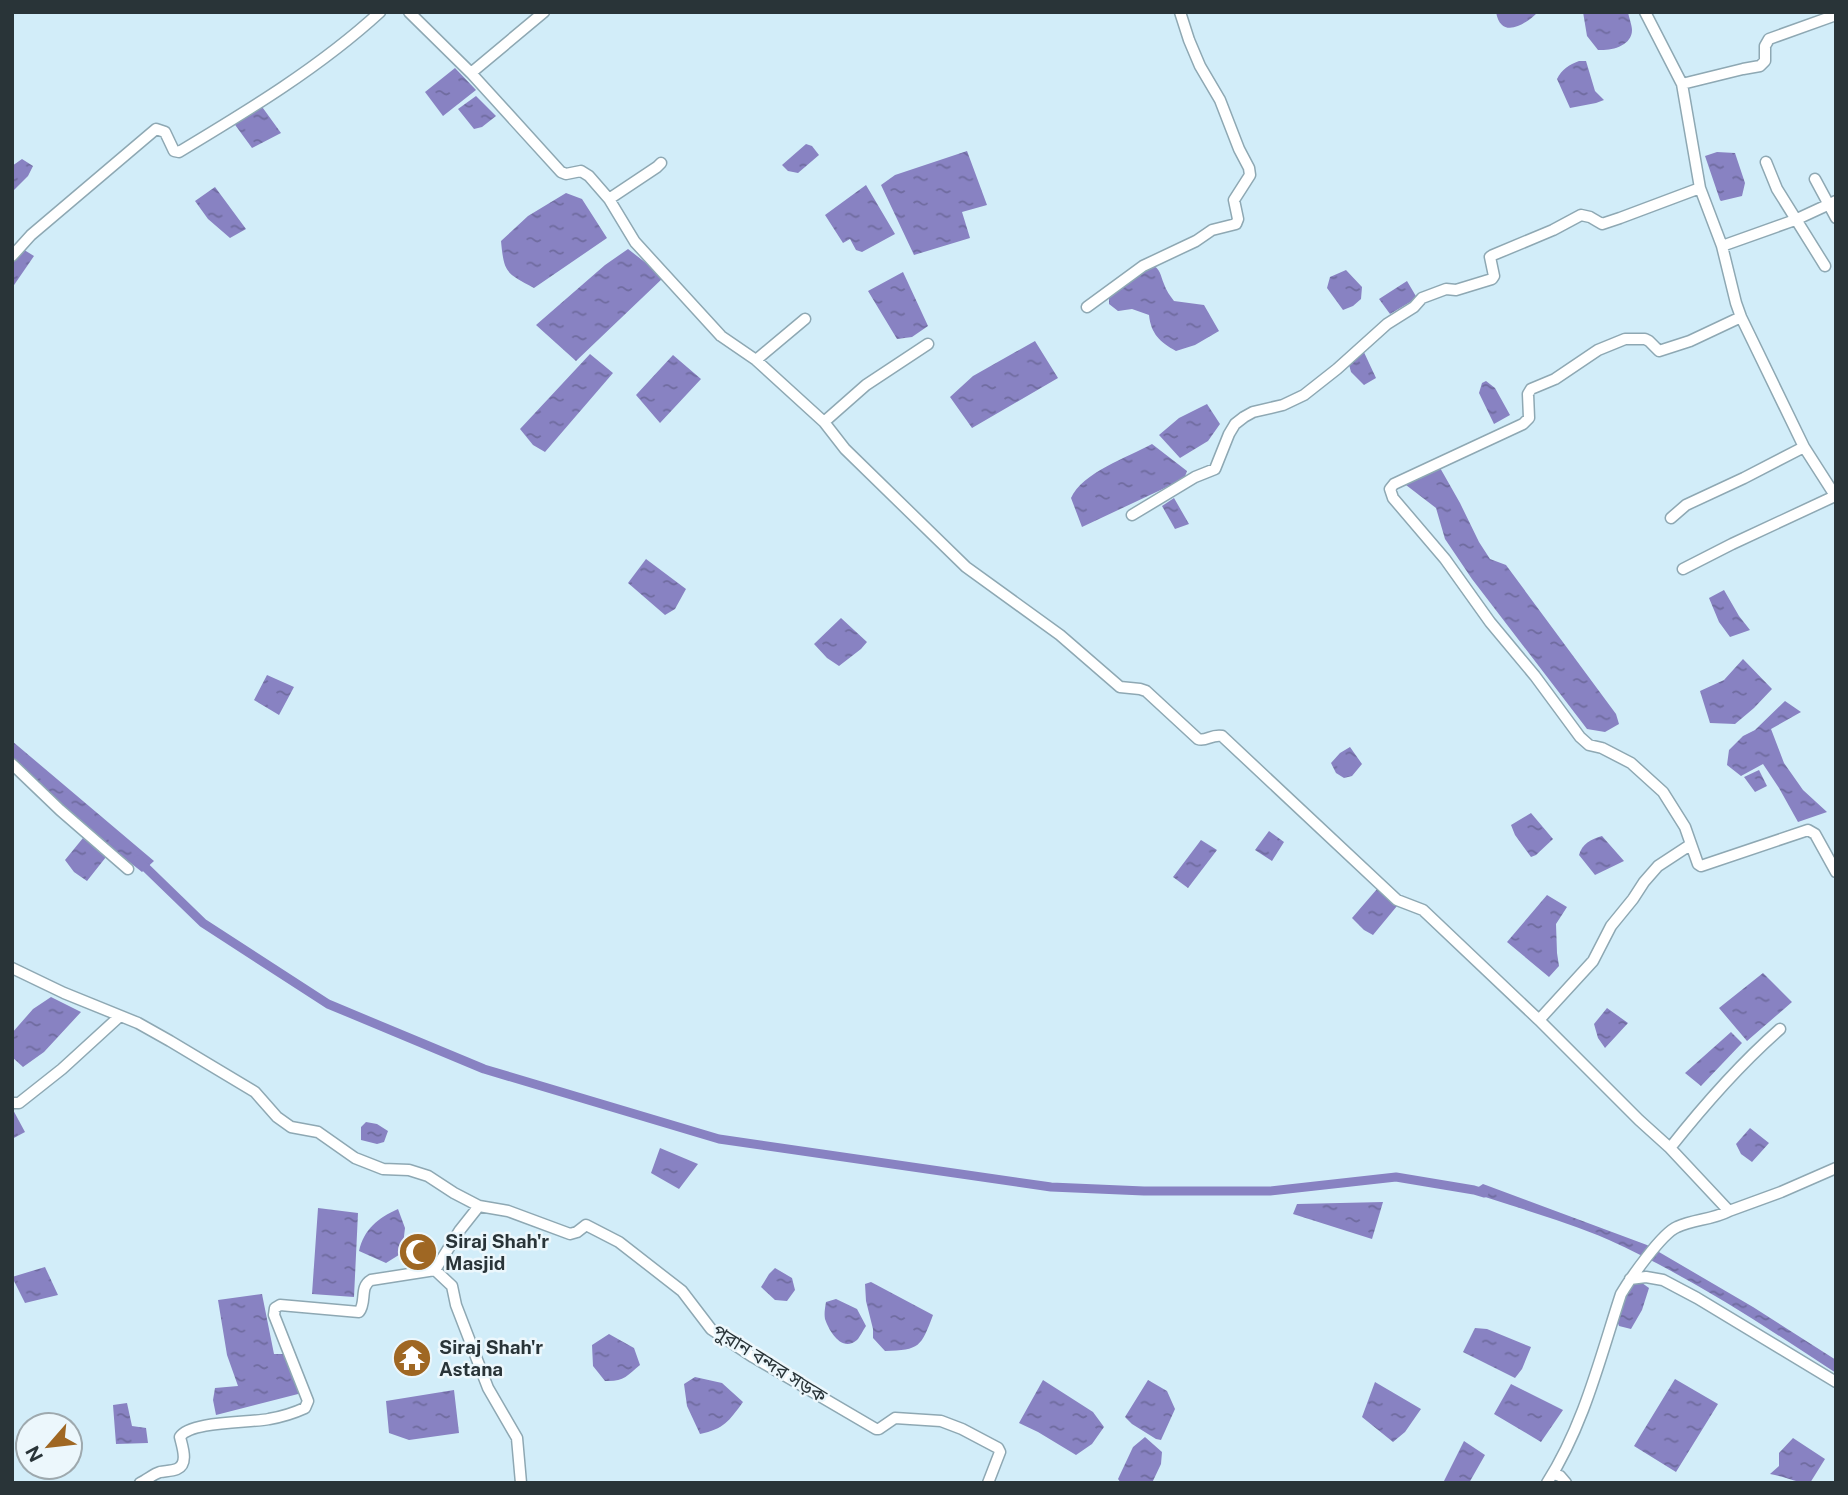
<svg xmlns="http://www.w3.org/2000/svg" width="1848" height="1495" font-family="'Public Sans','Noto Sans Bengali',sans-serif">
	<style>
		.water { fill: url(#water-ripples) }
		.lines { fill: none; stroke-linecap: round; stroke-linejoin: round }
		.canal { stroke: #8882c2; stroke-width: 9 }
		.minor-casing { stroke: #8ea8b3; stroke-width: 13 }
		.minor { stroke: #fff; stroke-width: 10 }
		.labels { text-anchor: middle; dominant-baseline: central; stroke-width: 5; stroke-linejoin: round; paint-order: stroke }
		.poi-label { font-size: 19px; font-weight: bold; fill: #293438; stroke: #ecf7fc; text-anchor: start }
		.street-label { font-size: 19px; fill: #293438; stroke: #ecf7fc }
	</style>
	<defs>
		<pattern id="water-ripples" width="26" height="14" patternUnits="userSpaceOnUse" patternTransform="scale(1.75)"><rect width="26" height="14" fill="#8882c2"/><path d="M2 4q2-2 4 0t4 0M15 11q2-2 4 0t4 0" fill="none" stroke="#6f6b9f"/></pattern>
	</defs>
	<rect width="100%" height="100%" fill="#d2edf9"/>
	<path class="water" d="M1496 12H1538C1525 25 1501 40 1496 12Z
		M1583 12H1628C1629 18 1632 25 1632 30 1632 46 1611 51 1598 50L1587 36Z
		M1579 61H1586L1595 91 1604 100 1596 103 1570 108 1557 79C1562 69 1569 65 1579 61Z
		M455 68 476 90 443 116 425 92Z
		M476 96 496 116 482 127 474 129 458 109Z
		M260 104 281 133 252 148 233 122Z
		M806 144 812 146 819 155 798 173 788 171 782 165Z
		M967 151 987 205 962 212 970 238 914 255 881 185 895 175Z
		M1717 152 1735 153 1745 183 1742 196 1721 201 1720 200 1705 156Z
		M22 159 33 166 28 176 12 192V166Z
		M866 185 895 234 862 252 856 250 850 239 843 243 825 215Z
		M215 187 246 229 230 238 208 219 195 201Z
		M566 193 582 199 607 238 534 288C506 273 504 273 501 241L528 216Z
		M21 248 34 256 12 288V262Z
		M628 249 664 277 576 361 536 325 605 265Z
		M1151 264C1161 269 1160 275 1164 284 1166 290 1170 296 1174 301L1204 305 1219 331 1195 345 1176 351C1160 342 1151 334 1149 315L1132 309 1118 311 1109 304V292Z
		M1346 270 1362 287 1361 299 1353 306 1343 310 1327 288 1330 277Z
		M903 272 928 326 912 337 897 339 868 291Z
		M1407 281 1417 298 1390 314 1379 299Z
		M1035 341 1058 378 972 428 950 397 973 376Z
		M1362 348 1376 378 1364 385 1351 372 1348 361Z
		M590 354 613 373 545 452 533 445 520 429Z
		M673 355 701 379 660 423 636 395Z
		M1486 381 1495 388 1510 415 1494 424 1479 393 1482 383Z
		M1207 404 1220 424 1208 441 1180 458 1159 435 1179 418Z
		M1152 444 1187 471 1184 479 1082 527 1071 498C1082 473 1128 457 1152 444Z
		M1439 466 1460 503 1479 542 1490 559 1506 565 1616 714 1619 724 1605 732 1587 729 1472 579 1445 539 1436 508 1406 485Z
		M1174 498 1189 524 1175 529 1162 506Z
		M646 559 686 589 675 609 665 615 628 583Z
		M1724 590 1739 616 1750 630 1730 637 1719 622 1709 598Z
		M841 618 867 642 861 649 839 666 827 658 814 644Z
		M1743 659 1772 689 1754 708 1735 724 1710 723 1700 691 1724 680Z
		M267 675 294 687 279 715 254 700Z
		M1785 701 1801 712 1771 729 1784 763 1803 790 1827 812 1798 822 1779 788 1763 764 1741 776 1727 765 1729 750 1743 736 1755 730Z
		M12 741 154 861 142 872 69 814 12 760Z
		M1350 747 1362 764 1352 776 1344 778 1336 773 1331 763 1340 753Z
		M1759 770 1767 786 1755 792 1744 777Z
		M1531 813 1553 839 1536 855 1531 857 1515 835 1511 825Z
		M1269 831 1284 842 1272 861 1255 850Z
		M1602 836 1624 861 1595 875 1579 855C1582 844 1591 839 1602 836Z
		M83 838 106 857 87 881 74 872 65 860Z
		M1201 840 1217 850 1188 888 1173 877Z
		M1377 889 1397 906 1373 935 1364 930 1352 918Z
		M1547 895 1567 907 1556 924 1557 953 1559 966 1549 977 1507 942Z
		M1763 973 1792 1002 1747 1041 1719 1008Z
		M51 997 81 1012 44 1052 23 1067 12 1057V1033L33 1009Z
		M1607 1008 1628 1023 1605 1048 1598 1038 1594 1024Z
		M1731 1032 1742 1043 1701 1086 1685 1073Z
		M12 1108 25 1132 12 1139Z
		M366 1122 377 1124 388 1131 384 1142 377 1144 361 1140V1127Z
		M1750 1128 1769 1143 1752 1162 1741 1154 1736 1144Z
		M660 1148 698 1164 679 1189 651 1173Z
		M1483 1184 1647 1245 1753 1307 1836 1360V1373C1763 1325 1689 1276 1609 1240 1568 1222 1524 1210 1482 1196L1474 1190Z
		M1383 1202 1372 1239 1293 1214 1297 1204Z
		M318 1208 358 1213 354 1297 312 1294Z
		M398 1209 405 1228 402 1253 386 1263 359 1251C364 1229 378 1218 398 1209Z
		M45 1267 58 1295 25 1303 12 1277Z
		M775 1268 792 1278 795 1290 787 1301 775 1300 761 1287 769 1274Z
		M1638 1280 1649 1288 1642 1310 1631 1329 1619 1326 1617 1321 1625 1289Z
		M871 1282 933 1315C921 1347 920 1350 885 1351L873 1338V1329L866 1301 865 1284Z
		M262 1294 274 1354H286L302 1393 216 1415 213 1400 215 1388 238 1386 227 1355 218 1300Z
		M836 1299 857 1309 866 1326C863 1330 860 1337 857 1340 842 1353 829 1331 825 1319 824 1314 825 1308 826 1302Z
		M1475 1328 1487 1329 1531 1347 1522 1369 1515 1378 1463 1352Z
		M609 1334 634 1348 640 1365C627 1376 623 1382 605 1381L593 1366 592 1345Z
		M695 1377 722 1383 743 1402C729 1421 724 1429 700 1434L687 1406 684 1384Z
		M1675 1379 1718 1404 1676 1472 1634 1446Z
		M1043 1380 1093 1412 1104 1427 1092 1444 1076 1455 1038 1432 1019 1423Z
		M1148 1380 1167 1391 1175 1409 1161 1440 1156 1439 1132 1424 1125 1417Z
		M1375 1382 1421 1409 1405 1432 1393 1442 1362 1417Z
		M1511 1384 1563 1410 1541 1442 1494 1414Z
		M454 1390 459 1433 409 1440 389 1433 386 1401Z
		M127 1403 132 1426 146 1428 148 1443 116 1444 113 1405Z
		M1145 1437 1162 1452 1161 1464 1152 1483H1121L1118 1479 1133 1447Z
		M1793 1438 1825 1459 1810 1483C1797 1483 1783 1476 1770 1474L1779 1466V1453Z
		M1464 1441 1485 1455 1469 1483H1443Z"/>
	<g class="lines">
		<path class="canal" d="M138 860 203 923 328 1004 484 1069 719 1139 1051 1187 1144 1191H1270L1396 1177 1474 1190 1484 1193"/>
		<g class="minor-casing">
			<path id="minor" d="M409 12 471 73 561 172 566 174 581 171 589 176 609 199 635 242 721 336 756 360 824 422 845 449 966 567 1060 635 1120 687 1140 689 1146 691 1198 739C1206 742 1211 734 1222 736L1397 900 1423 910 1539 1020 1639 1120 1670 1148 1729 1211 1781 1192 1836 1168
				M1645 12 1682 84 1700 188 1722 246 1736 303 1741 317 1804 447 1836 497
				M471 73 544 12
				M1682 84 1743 69 1760 66 1765 61V46L1769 39 1836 15
				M1766 162 1777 189 1825 266
				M1815 179 1836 218
				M609 199 657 167 661 163
				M1722 246 1795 220 1836 201
				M12 256 31 235 156 129 165 132 174 151 179 152C249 110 320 67 380 12
				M1087 307 1143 266 1196 241 1212 230 1236 224 1238 219 1234 200 1250 175 1249 168 1239 149 1220 100 1200 66 1189 40 1180 12
				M1741 317 1690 341 1659 351 1649 341 1645 339H1625L1598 350 1555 379 1531 389 1528 394 1529 418 1523 424 1394 484 1390 489 1393 498 1445 559 1490 622 1535 676 1580 737 1589 745 1602 748 1631 763 1663 792 1685 827 1698 864 1701 866 1704 865 1808 830 1815 834 1836 872
				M756 360 805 319
				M824 422 866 385 928 344
				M1132 515 1195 477 1215 469 1229 434 1235 424 1244 417 1253 412 1283 405 1304 395 1337 369 1387 324 1414 307 1422 298 1446 289 1456 290 1492 279 1494 276 1490 257 1493 255 1553 230 1581 215 1590 217 1602 224 1620 218 1700 188
				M1671 518 1686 505 1744 478 1804 447
				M1683 569 1732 544 1835 496
				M12 764 60 810 128 869
				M12 968 64 993 138 1023 170 1041 255 1092 277 1117 291 1127 318 1132 355 1158 383 1169 409 1170 428 1176 454 1193 479 1206
				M1539 1020 1593 961 1611 926 1633 899 1644 882 1658 866 1690 845
				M12 1103H19L62 1069 120 1016
				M1670 1148C1704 1105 1739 1065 1780 1029
				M435 1270 452 1286 456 1305 488 1388 517 1438 521 1483
				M1630 1279 1646 1277 1663 1280 1697 1298 1836 1382
				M1553 1474 1560 1476 1566 1483
				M140 1483C147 1480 153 1474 160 1472 165 1471 172 1471 177 1469 189 1464 182 1446 180 1437 190 1421 249 1423 269 1419 281 1417 294 1413 305 1408L308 1401 274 1315 275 1308 280 1305 359 1312C367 1302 359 1287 371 1280L435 1270 460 1230 479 1206 508 1211 570 1234 577 1232 586 1225 619 1242 682 1291 711 1329 753 1357 876 1429H879L895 1418 941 1421 962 1429 998 1448 1000 1452 988 1483
				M1547 1483C1584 1425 1600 1358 1621 1294 1630 1279 1662 1233 1677 1227 1694 1219 1712 1220 1729 1211"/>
		</g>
		<use href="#minor" class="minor"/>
	</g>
	<defs>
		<g id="mosque-disc" transform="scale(2.0125)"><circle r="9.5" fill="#9f6723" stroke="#ecf7fc"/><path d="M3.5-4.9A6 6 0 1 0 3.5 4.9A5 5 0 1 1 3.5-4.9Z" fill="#fff"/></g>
		<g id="temple-disc" transform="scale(2.0125)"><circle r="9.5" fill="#9f6723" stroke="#ecf7fc"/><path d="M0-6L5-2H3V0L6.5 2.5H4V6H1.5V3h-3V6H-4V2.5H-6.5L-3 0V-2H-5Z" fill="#fff"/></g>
	</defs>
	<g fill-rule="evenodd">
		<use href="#mosque-disc" x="418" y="1252"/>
		<use href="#temple-disc" x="412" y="1358"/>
	</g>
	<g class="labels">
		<g class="poi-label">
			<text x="445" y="1241">Siraj Shah'r<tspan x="445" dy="22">Masjid</tspan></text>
			<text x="439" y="1347">Siraj Shah'r<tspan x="439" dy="22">Astana</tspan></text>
		</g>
		<g class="street-label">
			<text transform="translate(770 1363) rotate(32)">পুরান বন্দর সড়ক</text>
		</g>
	</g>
	<rect width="1848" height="1495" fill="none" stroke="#293438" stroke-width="28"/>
	<g transform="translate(49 1446) rotate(242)"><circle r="33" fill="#ecf7fc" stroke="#9ea9ae" stroke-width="2"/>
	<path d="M0-5L12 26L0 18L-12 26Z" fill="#9f6723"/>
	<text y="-10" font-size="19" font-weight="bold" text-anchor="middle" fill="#293438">N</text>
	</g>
</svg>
